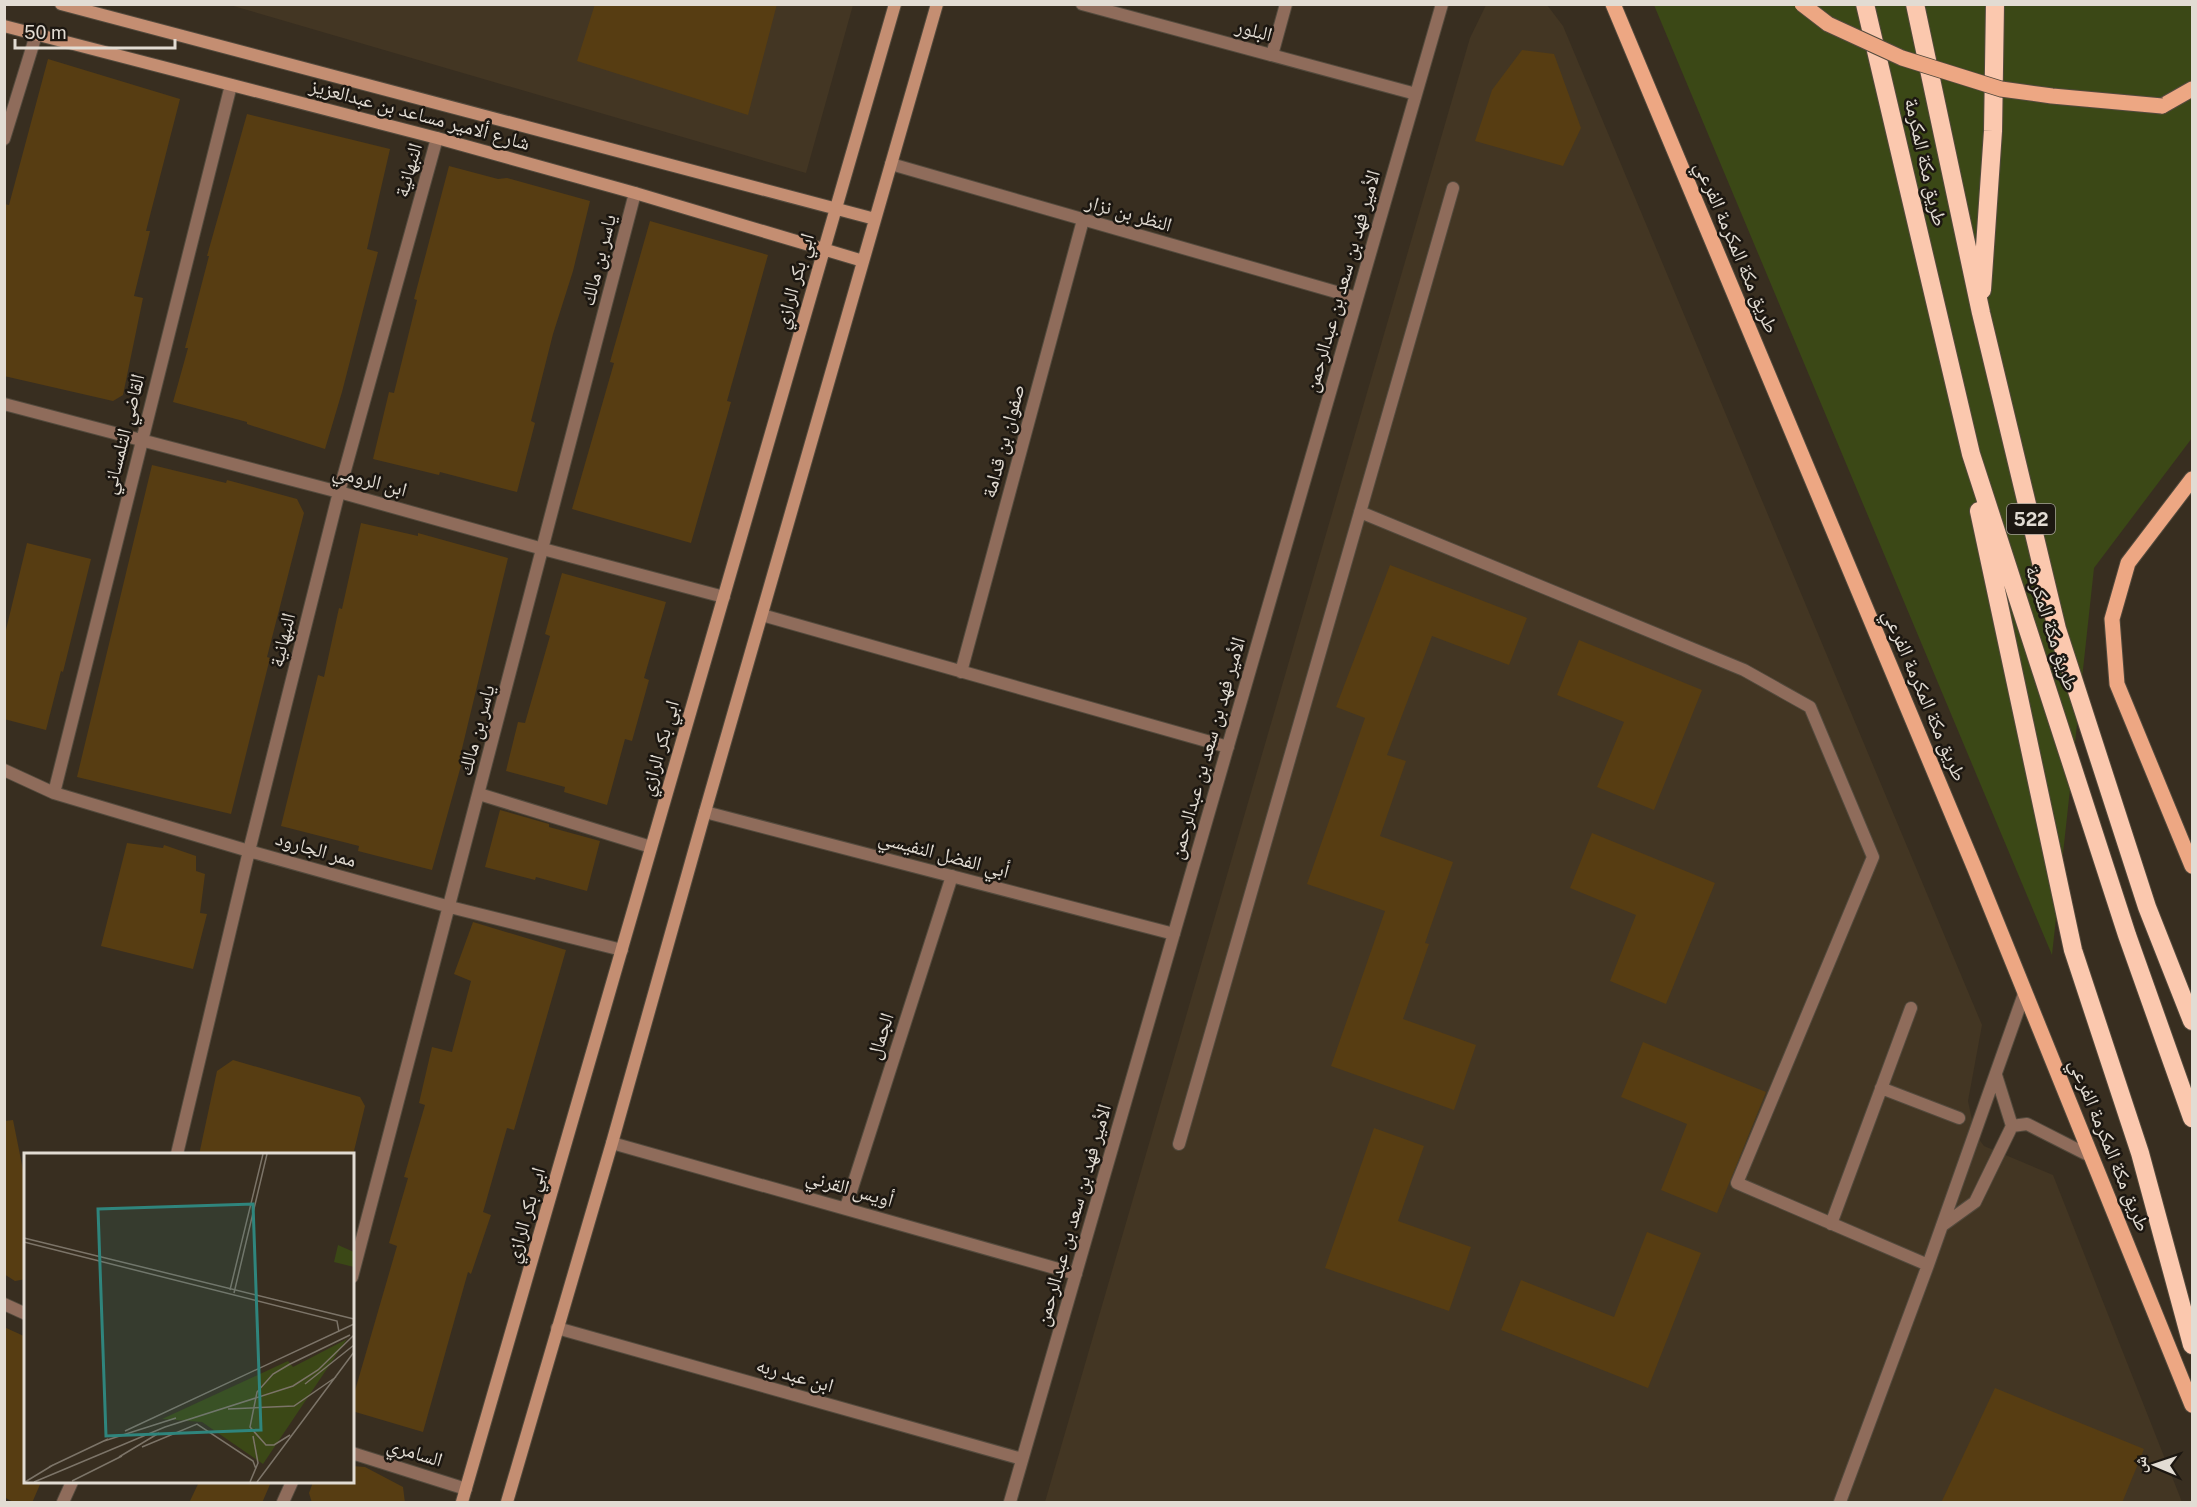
<svg xmlns="http://www.w3.org/2000/svg" width="2197" height="1507" font-family="'Public Sans','Noto Naskh Arabic',sans-serif">
	<style>
		.built { fill: #433623 }
		.green { fill: #3b4816 }
		.building { fill: #573d12 }
		.lines { fill: none; stroke-linecap: round; stroke-linejoin: round }
		.lane-casing { stroke: #534a3d; stroke-width: 14 }
		.street-casing { stroke: #534a3d; stroke-width: 14 }
		.secondary-casing { stroke: #534a3d; stroke-width: 14 }
		.primary-casing { stroke: #534a3d; stroke-width: 17 }
		.highway-casing { stroke: #534a3d; stroke-width: 20 }
		.lane { stroke: #8f6c5b; stroke-width: 12 }
		.street { stroke: #8f6c5b; stroke-width: 12 }
		.secondary { stroke: #c48e72; stroke-width: 12 }
		.primary { stroke: #eda783; stroke-width: 15 }
		.highway { stroke: #fbc8ae; stroke-width: 18 }
		.primary-bridge-casing { stroke: #534a3d; stroke-width: 17; stroke-linecap: butt }
		.primary-bridge { stroke: #eda783; stroke-width: 15 }
		.labels { text-anchor: middle; dominant-baseline: central; stroke-width: 5; stroke-linejoin: round; paint-order: stroke }
		.shield { fill: #1c1711; stroke: #a7a199; stroke-width: 1.5 }
		.shield-label { font-size: 18px; font-weight: bold; fill: #e2dcd3 }
		.street-label { font-size: 20px; fill: #e2dcd3; stroke: #1c1711 }
		.inset-road { fill: none; stroke: #7c7468; stroke-width: 1.5 }
		.view { fill: #2f857d; fill-opacity: 0.15; stroke: #2f857d; stroke-width: 3 }
		.inset-edge { fill: none; stroke: #e2dcd3; stroke-width: 3 }
	</style>
	<rect width="100%" height="100%" fill="#382e20"/>
	<path class="built" d="M230 5H853L806 173Z
		M1486 5H1547L1563 26 1982 1025 1968 1101 1975 1134 1984 1146 2053 1175 2182 1502H1045L1470 38Z"/>
	<path class="green" d="M1654 5H2192V438L2094 568 2052 955Z"/>
	<path class="building" d="M595 4H777L748 115 577 61Z
		M1522 50 1554 54 1581 128 1563 166 1475 141 1492 90Z
		M48 59 180 99 146 231H150L134 296 143 298 123 395 113 401 4 376V204L9 205Z
		M247 114 390 149 367 249 378 252 342 392 325 449 247 424V422L173 402 188 348H185L209 256H207Z
		M449 166 498 179 507 178 590 201 573 271 553 334 531 421 535 423 517 492 440 472 439 475 373 459 389 392 394 393 417 300 414 299Z
		M650 221 768 255 727 401 731 402 691 543 572 509 614 363 610 362Z
		M152 465 226 483 227 480 297 499 304 513 267 657 270 658 231 814 77 777Z
		M361 523 418 536V533L508 558 459 761 462 762 432 870 358 851 359 846 281 826 318 675 324 677 339 608 342 609Z
		M27 543 91 559 63 672 61 671 46 730 4 719V638Z
		M1390 565 1527 618 1509 665 1432 636 1387 755 1406 761 1380 836 1453 862 1425 943 1429 944 1403 1019 1476 1045 1454 1110 1331 1066 1385 911 1307 884 1365 718 1336 707Z
		M562 573 666 602 644 678 649 680 632 741 625 739 607 805 564 792 565 787 506 771 518 722 525 723 550 636 545 634Z
		M1579 640 1702 690 1654 810 1597 787 1624 722 1557 695Z
		M500 810 549 824V827L600 841 587 891 536 877 535 880 485 867Z
		M1592 833 1715 883 1666 1004 1610 981 1636 915 1570 888Z
		M127 843 163 848 164 845 196 856V871L205 874 200 913 207 914 193 969 101 946Z
		M473 922 566 950 514 1130 507 1128 483 1212 491 1215 471 1274 468 1272 423 1432 352 1411V1401L397 1246 389 1243 408 1178 404 1177 425 1105 419 1103 432 1047 452 1052 471 981 454 974Z
		M1643 1042 1766 1092 1717 1213 1661 1190 1687 1124 1621 1097Z
		M233 1060 360 1097 365 1106 353 1155H199L217 1071Z
		M13 1120 26 1185V1279L15 1281 4 1274V1121Z
		M1374 1128 1424 1146 1398 1221 1471 1247 1449 1311 1325 1268Z
		M1647 1232 1701 1253 1648 1388 1501 1330 1521 1280 1614 1317Z
		M4 1327 26 1337V1482H41L32 1503H15L4 1497Z
		M1995 1388 2144 1449 2122 1503H1941Z
		M352 1466 365 1467 403 1487 405 1503H312L309 1493 313 1482H352Z
		M199 1482H271L262 1503H189Z"/>
	<g class="lines">
		<g class="lane-casing">
			<path id="lane" d="M1272 55 1286 4
				M1360 512 1744 670 1810 707 1873 857 1737 1183 1928 1265
				M1996 1075 2012 1126
				M1881 1088 1959 1118
				M1179 1144 1453 188
				M1831 1224 1911 1008
				M1943 1225 1975 1202 2012 1126 2027 1124 2092 1157
				M1840 1502 1928 1265 2025 991"/>
		</g>
		<g class="street-casing">
			<path id="street" d="M1082 4 1416 94
				M4 139 36 35
				M891 164 1357 298
				M4 404 339 492 543 549 724 597
				M762 615 1228 747
				M961 672 1083 220
				M4 770 54 793 249 851 450 907 622 950
				M54 793 231 85
				M479 794 651 847
				M705 812 1174 934
				M612 1143 1076 1274
				M177 1154 249 851 339 492 437 138
				M846 1207 952 876
				M352 1277 635 193
				M4 1304 26 1314
				M557 1328 1022 1459
				M352 1453 466 1489
				M63 1502 72 1482
				M283 1502 292 1482
				M1010 1502 1442 4"/>
		</g>
		<g class="secondary-casing">
			<path id="secondary" d="M61 4 875 219
				M4 26 437 138 635 193 863 261
				M462 1502 895 4
				M507 1502 612 1143 705 812 937 4"/>
		</g>
		<g class="primary-casing">
			<path id="primary" d="M1613 4 1975 869 2192 1405
				M2162 106 2192 89
				M2192 479 2128 563 2112 619 2117 684 2192 866"/>
		</g>
		<g class="highway-casing">
			<path id="highway" d="M1865 4 1971 454 2127 935 2192 1118
				M1915 4 1981 313 2057 629 2147 907 2192 1021
				M1982 290 1993 131 1995 4
				M1979 511 2073 950 2140 1153 2192 1345"/>
		</g>
		<use href="#lane" class="lane"/>
		<use href="#street" class="street"/>
		<use href="#secondary" class="secondary"/>
		<use href="#primary" class="primary"/>
		<use href="#highway" class="highway"/>
		<g class="primary-bridge-casing">
			<path id="primary-bridge" d="M1802 4 1828 24 1902 58 2001 89 2052 96 2162 106"/>
		</g>
		<use href="#primary-bridge" class="primary-bridge"/>
	</g>
	<g class="labels">
		<rect class="shield" x="2007" y="504" width="48" height="30" rx="4.5"/>
		<g class="shield-label">
			<text x="2031" y="519">522</text>
		</g>
		<g class="street-label">
			<text transform="translate(1254 30) rotate(15)">البلور</text>
			<text transform="translate(420 114) rotate(15)">شارع ألامير مساعد بن عبدالعزيز</text>
			<text transform="translate(1926 162) rotate(77)">طريق مكة المكرمة</text>
			<text transform="translate(408 170) rotate(-74)">النبهانية</text>
			<text transform="translate(1129 213) rotate(16)">النظر بن نزار</text>
			<text transform="translate(1737 247) rotate(67)">طريق مكة المكرمة الفرعي</text>
			<text transform="translate(598 260) rotate(-76)">ياسر بن مالك</text>
			<text transform="translate(794 281) rotate(-74)">ابي بكر الرازي</text>
			<text transform="translate(1342 281) rotate(-74)">الأمير فهد بن سعد بن عبدالرحمن</text>
			<text transform="translate(123 434) rotate(-76)">القاضي التلمساني</text>
			<text transform="translate(1003 441) rotate(-75)">صفوان بن قدامة</text>
			<text transform="translate(370 480) rotate(15)">ابن الرومي</text>
			<text transform="translate(2052 628) rotate(72)">طريق مكة المكرمة</text>
			<text transform="translate(282 640) rotate(-76)">النبهانية</text>
			<text transform="translate(1925 695) rotate(67)">طريق مكة المكرمة الفرعي</text>
			<text transform="translate(476 730) rotate(-75)">ياسر بن مالك</text>
			<text transform="translate(659 748) rotate(-74)">ابي بكر الرازي</text>
			<text transform="translate(1207 748) rotate(-74)">الأمير فهد بن سعد بن عبدالرحمن</text>
			<text transform="translate(316 849) rotate(16)">ممر الجارود</text>
			<text transform="translate(944 854) rotate(15)">أبي الفضل النفيسي</text>
			<text transform="translate(880 1036) rotate(-72)">الجمال</text>
			<text transform="translate(2110 1145) rotate(68)">طريق مكة المكرمة الفرعي</text>
			<text transform="translate(850 1188) rotate(16)">أويس القرني</text>
			<text transform="translate(525 1215) rotate(-74)">ابي بكر الرازي</text>
			<text transform="translate(1073 1215) rotate(-74)">الأمير فهد بن سعد بن عبدالرحمن</text>
			<text transform="translate(795 1375) rotate(16)">ابن عبد ربه</text>
			<text transform="translate(415 1452) rotate(17)">السامري</text>
		</g>
	</g>
	<g transform="translate(24 1153)">
		<rect width="330" height="330" fill="#382e20"/>
		<path d="M314 92 330 99V114L310 109ZM323 186 239 311 178 269 138 266 264 208 269 214Z" fill="#3b4816"/>
		<path class="inset-road" d="M0 85 330 166M0 89 313 168 315 179M206 137 239 1M210 140 243 1M266 211 249 221 233 239 226 274 242 292H250L266 282M264 212 326 182M281 231 330 192M204 256 270 253 312 224M101 278 330 171M80 288 152 265M118 294 173 271 229 308 232 316M95 304 135 280M25 314 84 286M48 328 98 303M1 329 29 312M10 329 141 274 269 233 294 217 330 182M226 329 234 310 229 283M233 329 330 199"/>
		<path class="view" d="M229 51 237 277 82 283 74 56Z"/>
		<rect width="330" height="330" class="inset-edge"/>
	</g>
	<rect width="2197" height="1507" fill="none" stroke="#e2dcd3" stroke-width="12"/>
	<g transform="translate(2155 1465) rotate(272)" stroke="#1c1711" stroke-width="4.5" paint-order="stroke">
	<path d="M0-4.5L10 22L0 15L-10 22Z" fill="#e2dcd3"/>
	<text y="-9" font-size="16" font-weight="bold" text-anchor="middle" fill="#e2dcd3">ش</text>
	</g>
	<path d="M15 39v9h160v-9" fill="none" stroke="#e2dcd3" stroke-width="3"/>
	<text x="24" y="39" font-size="18" fill="#e2dcd3" stroke="#1c1711" stroke-width="4.5" paint-order="stroke">50 m</text>
</svg>
